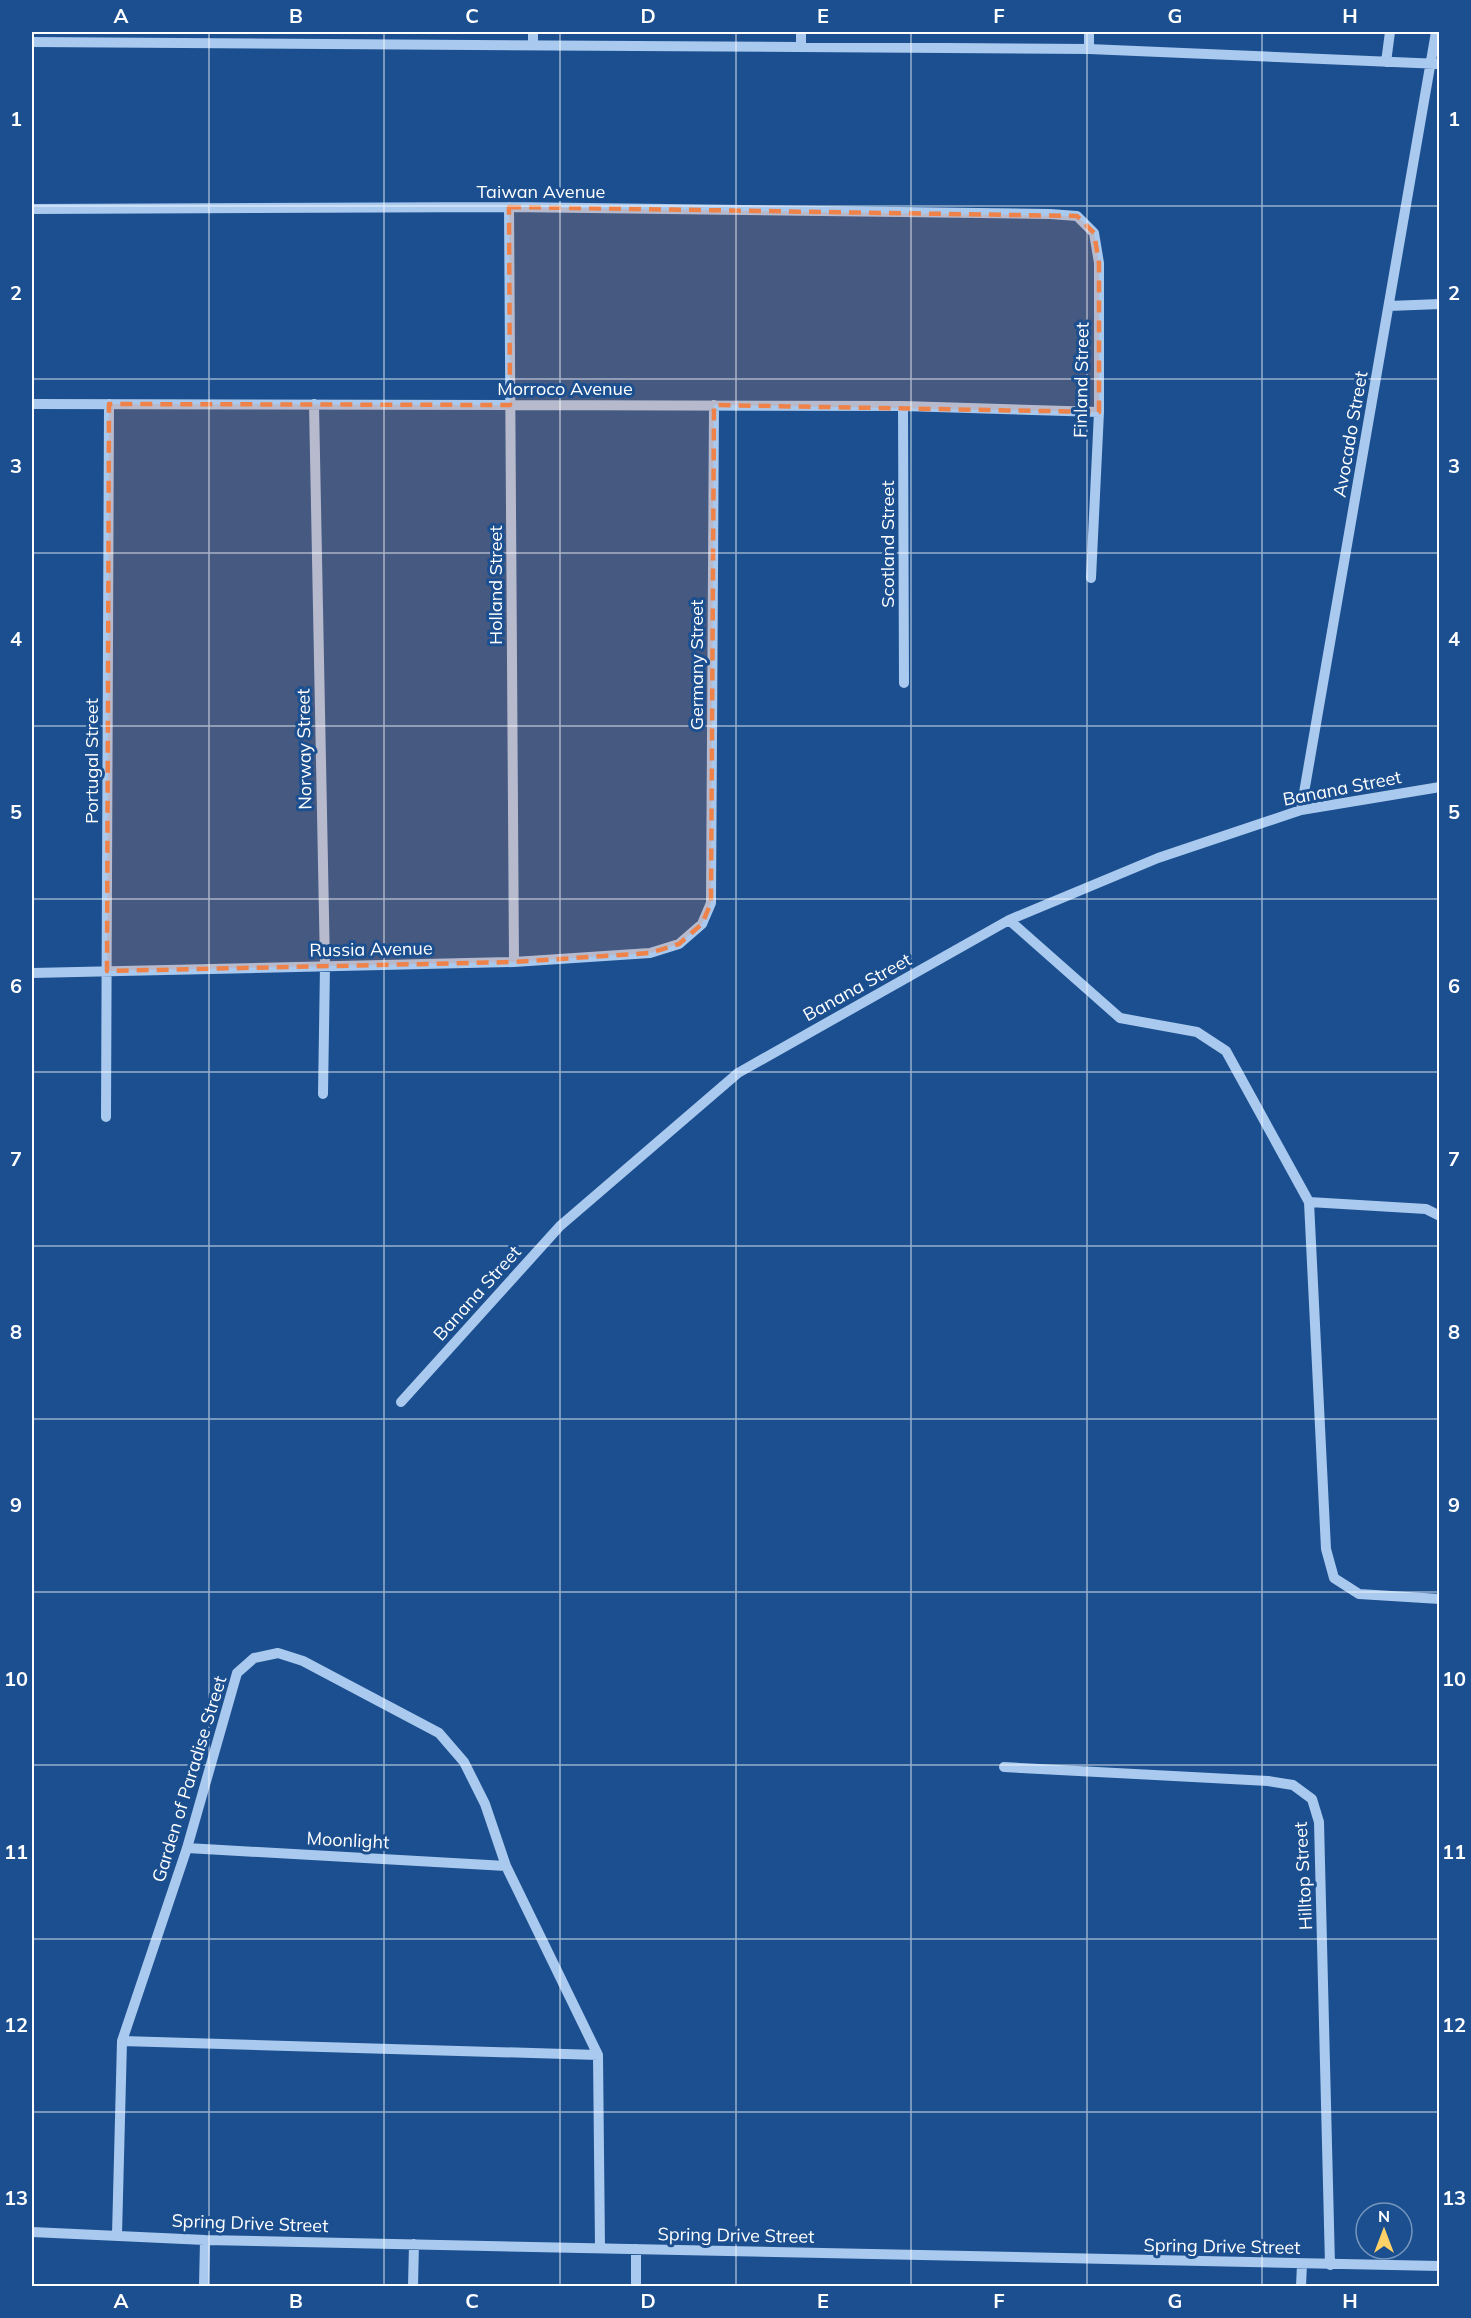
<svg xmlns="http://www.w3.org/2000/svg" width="1471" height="2318" font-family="Mulish,sans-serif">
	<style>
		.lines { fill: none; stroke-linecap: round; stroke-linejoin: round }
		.minor { stroke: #a9c9ee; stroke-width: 10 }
		.marked { fill: #ee8249; fill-opacity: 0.2; stroke: #ee8249; stroke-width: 4.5; stroke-dasharray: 12 8; stroke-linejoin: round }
		.grid { fill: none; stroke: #fff; stroke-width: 1.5; stroke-opacity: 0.55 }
		.labels { text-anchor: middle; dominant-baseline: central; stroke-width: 6; stroke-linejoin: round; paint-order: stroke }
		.street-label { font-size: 18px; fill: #fff; stroke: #1b4f8f }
		.neatline { fill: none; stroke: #fff; stroke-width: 2 }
		.grid-label { font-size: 20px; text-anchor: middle; font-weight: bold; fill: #fff }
	</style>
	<rect width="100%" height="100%" fill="#1b4f8f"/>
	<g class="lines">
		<path class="minor" d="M32 42 1089 49 1440 64
			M533 45V32
			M801 47V32
			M1089 49V32
			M1386 62 1390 32
			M509 207 514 962
			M32 209 509 207 1050 214 1077 216 1094 233 1099 263V412L1091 578
			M1389 306 1440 304
			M32 404 903 406 1099 412
			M314 404 325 966 323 1094
			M903 406 904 683
			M1301 810 1436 32
			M1009 920 1120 1018 1197 1032 1226 1051 1309 1202 1326 1549 1334 1578 1359 1594 1440 1599
			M32 973 514 962 650 953 679 944 702 924 711 903 714 405
			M106 1117 109 404
			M1309 1202 1426 1209 1440 1216
			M401 1402 560 1226 738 1073 1009 920 1158 858 1301 810 1440 787
			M1004 1767 1268 1781 1293 1785 1312 1799 1319 1822 1330 2265
			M187 1848 506 1866
			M122 2041 598 2055
			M32 2232 205 2240 1440 2266
			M117 2235 122 2041 187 1848 237 1673 254 1658 278 1653 303 1661 439 1733 464 1762 485 1804 506 1866 598 2055 600 2248
			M636 2249V2286
			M204 2286 205 2240
			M413 2286 414 2244
			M1301 2286 1302 2264"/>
	</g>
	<path class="marked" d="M509 207 1077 216 1094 233 1099 263V412L714 405 711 903 702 924 679 944 650 953 514 962 107 971 109 404 510 405Z"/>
	<path class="grid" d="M209 32V2286M384 32V2286M560 32V2286M736 32V2286M911 32V2286M1087 32V2286M1262 32V2286M32 206H1440M32 379H1440M32 553H1440M32 726H1440M32 899H1440M32 1072H1440M32 1246H1440M32 1419H1440M32 1592H1440M32 1765H1440M32 1939H1440M32 2112H1440"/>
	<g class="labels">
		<g class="street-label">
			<text x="541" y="191">Taiwan Avenue</text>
			<text transform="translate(1081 380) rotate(-89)">Finland Street</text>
			<text x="565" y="388">Morroco Avenue</text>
			<text transform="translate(1350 434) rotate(-80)">Avocado Street</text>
			<text transform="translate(887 544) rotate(-90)">Scotland Street</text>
			<text transform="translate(495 585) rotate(-90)">Holland Street</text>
			<text transform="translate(696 665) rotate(-90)">Germany Street</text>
			<text transform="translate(304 749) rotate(-91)">Norway Street</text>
			<text transform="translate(91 761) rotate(-90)">Portugal Street</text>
			<text transform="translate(1342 788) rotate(-11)">Banana Street</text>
			<text transform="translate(371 949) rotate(-1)">Russia Avenue</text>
			<text transform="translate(857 987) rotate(-29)">Banana Street</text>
			<text transform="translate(477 1293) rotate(-48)">Banana Street</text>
			<text transform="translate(189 1779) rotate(-73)">Garden of Paradise Street</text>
			<text transform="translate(348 1840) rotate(3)">Moonlight</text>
			<text transform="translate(1303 1876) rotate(-93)">Hilltop Street</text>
			<text transform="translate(250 2223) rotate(2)">Spring Drive Street</text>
			<text transform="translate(736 2235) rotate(1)">Spring Drive Street</text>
			<text transform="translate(1222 2246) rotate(1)">Spring Drive Street</text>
		</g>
	</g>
	<rect width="1471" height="2318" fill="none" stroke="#1b4f8f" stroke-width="66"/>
	<g transform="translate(1384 2231)"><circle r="28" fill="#1b4f8f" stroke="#7695bc" stroke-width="1.5"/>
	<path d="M0-4.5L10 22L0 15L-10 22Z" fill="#ffd166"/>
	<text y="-9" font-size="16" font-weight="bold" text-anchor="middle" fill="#ffffff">N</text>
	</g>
	<rect x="33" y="33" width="1405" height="2252" class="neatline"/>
	<g class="grid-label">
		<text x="121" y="23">A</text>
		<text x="296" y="23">B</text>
		<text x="472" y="23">C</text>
		<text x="648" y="23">D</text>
		<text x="823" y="23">E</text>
		<text x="999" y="23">F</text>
		<text x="1175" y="23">G</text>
		<text x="1350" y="23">H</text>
		<text x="16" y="126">1</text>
		<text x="1454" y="126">1</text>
		<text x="16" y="300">2</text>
		<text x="1454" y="300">2</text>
		<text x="16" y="473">3</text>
		<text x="1454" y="473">3</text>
		<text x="16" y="646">4</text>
		<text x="1454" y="646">4</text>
		<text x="16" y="819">5</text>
		<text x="1454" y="819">5</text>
		<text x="16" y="993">6</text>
		<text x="1454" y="993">6</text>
		<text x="16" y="1166">7</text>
		<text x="1454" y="1166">7</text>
		<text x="16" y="1339">8</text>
		<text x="1454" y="1339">8</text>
		<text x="16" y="1512">9</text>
		<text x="1454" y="1512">9</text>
		<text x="16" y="1686">10</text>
		<text x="1454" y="1686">10</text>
		<text x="16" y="1859">11</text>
		<text x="1454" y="1859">11</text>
		<text x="16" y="2032">12</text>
		<text x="1454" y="2032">12</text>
		<text x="16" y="2205">13</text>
		<text x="1454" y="2205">13</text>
		<text x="121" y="2308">A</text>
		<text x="296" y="2308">B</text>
		<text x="472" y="2308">C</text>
		<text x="648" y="2308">D</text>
		<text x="823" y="2308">E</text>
		<text x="999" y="2308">F</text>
		<text x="1175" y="2308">G</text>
		<text x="1350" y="2308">H</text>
	</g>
</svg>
